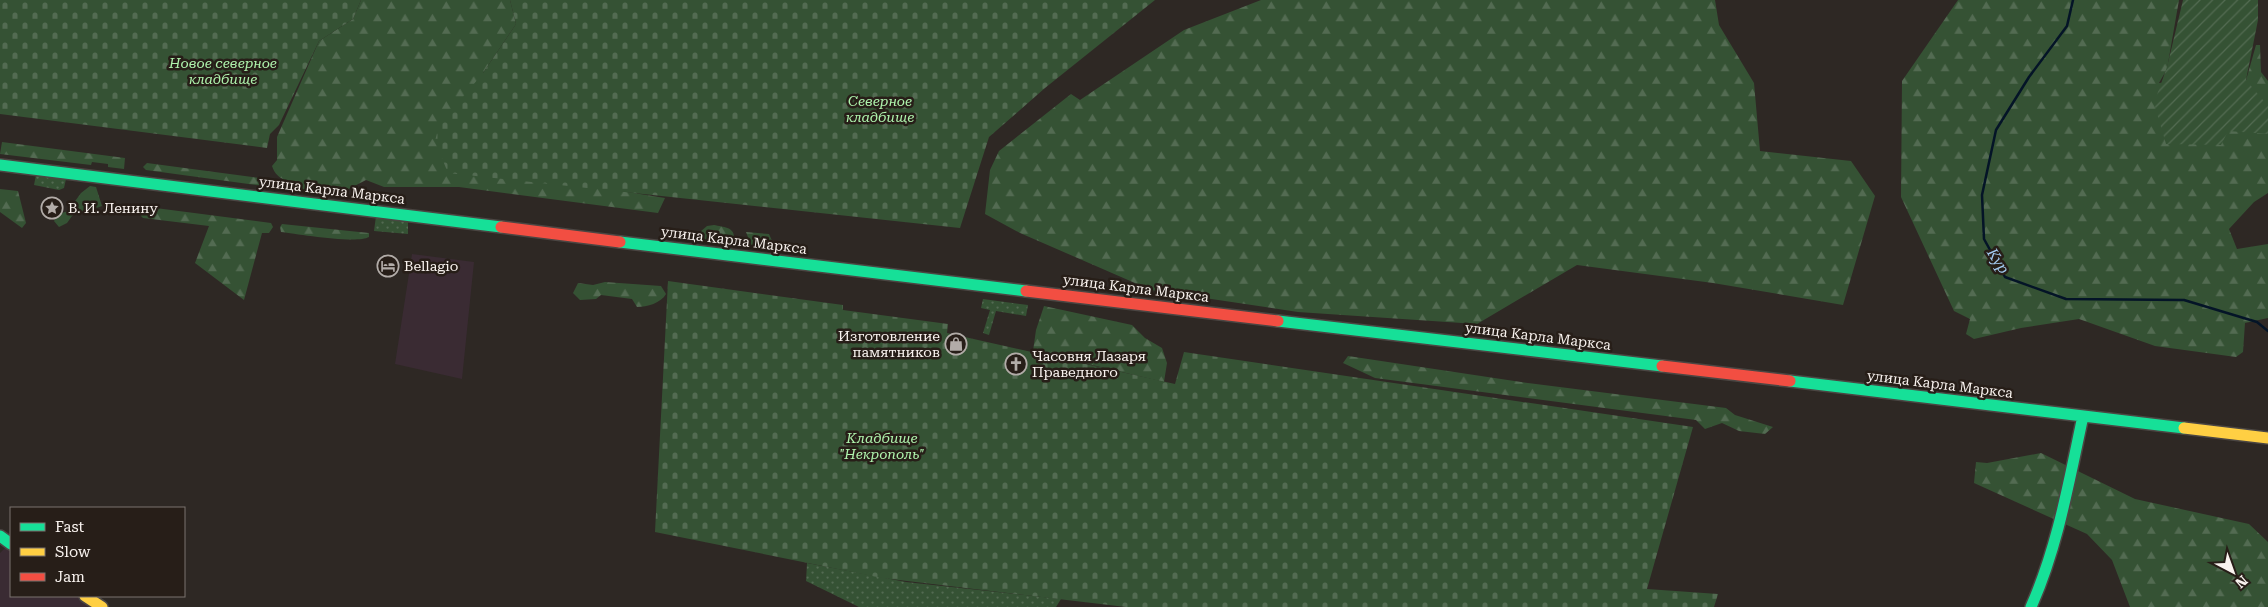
<svg xmlns="http://www.w3.org/2000/svg" width="2268" height="607" font-family="'Roboto Serif',serif">
	<style>
		.commercial { fill: #3a2b33 }
		.grass { fill: url(#grass-dots) }
		.forest { fill: url(#forest-firs) }
		.cemetery { fill: url(#cemetery-stones) }
		.garden { fill: url(#garden-furrows) }
		.lines { fill: none; stroke-linecap: round; stroke-linejoin: round }
		.stream { stroke: #041427; stroke-width: 2.5 }
		.fast-casing { stroke: #4b4643; stroke-width: 14 }
		.slow-casing { stroke: #4b4643; stroke-width: 14 }
		.jam-casing { stroke: #4b4643; stroke-width: 14 }
		.fast { stroke: #16e098; stroke-width: 11 }
		.slow { stroke: #ffcf43; stroke-width: 11 }
		.jam { stroke: #f24e42; stroke-width: 11 }
		.labels { text-anchor: middle; dominant-baseline: central; stroke-width: 5; stroke-linejoin: round; paint-order: stroke }
		.park-label { font-size: 14px; font-style: italic; fill: #aff4ad; stroke: #271e18 }
		.street-label { font-size: 14px; fill: #f9f3ef; stroke: #271e18 }
		.poi-label { font-size: 14px; fill: #f9f3ef; stroke: #271e18; text-anchor: start }
		.water-label { font-size: 15px; font-style: italic; fill: #a3cbf2; stroke: #271e18 }
	</style>
	<defs>
		<pattern id="grass-dots" width="8" height="8" patternUnits="userSpaceOnUse" patternTransform="scale(1.25)"><rect width="8" height="8" fill="#355234"/><path d="M2 2h.1M6 6h.1" fill="none" stroke="#536b52" stroke-width="1.8" stroke-linecap="round"/></pattern>
		<pattern id="forest-firs" width="22" height="20" patternUnits="userSpaceOnUse" patternTransform="scale(1.25)"><rect width="22" height="20" fill="#355234"/><path d="M5 1l3.5 6h-7zM16 11l3.5 6h-7z" fill="#536b52"/></pattern>
		<pattern id="cemetery-stones" width="16" height="16" patternUnits="userSpaceOnUse" patternTransform="scale(1.25)"><rect width="16" height="16" fill="#355234"/><path d="M2 7V4a2 2 0 0 1 4 0v3zM10 15v-3a2 2 0 0 1 4 0v3z" fill="#536b52"/></pattern>
		<pattern id="garden-furrows" width="10" height="10" patternUnits="userSpaceOnUse" patternTransform="scale(1.25)"><rect width="10" height="10" fill="#355234"/><path d="M-1 1l2-2M0 10L10 0M9 11l2-2" fill="none" stroke="#536b52"/></pattern>
	</defs>
	<rect width="100%" height="100%" fill="#2e2824"/>
	<path class="commercial" d="M412 254 474 262 462 379 395 364Z
		M10 543 11 596H85L102 607H0V553Z"/>
	<path class="grass" d="M36 175 66 179 64 188 59 190 34 185Z
		M376 216 408 221V234L374 231Z
		M983 299 1028 305 1026 316 996 311 989 335 983 333 990 310 981 308Z
		M807 563 906 582 1061 599 1056 607H859L806 581Z"/>
	<path class="forest" d="M361 0H510L516 24 483 73 615 190 665 198 658 213 459 187H384L366 180 335 196 298 190C289 177 278 183 272 166L277 160V137L319 41 353 19Z
		M1261 0H1715L1719 25 1754 83 1760 151 1851 161 1875 196 1843 305 1713 283 1577 265 1477 324 1298 312 1151 290 1020 233 985 214 990 170 999 151 1071 94 1080 100 1184 30Z
		M1958 0H2179L2167 69 2159 83 2204 79 2243 91 2256 45H2260L2261 72 2268 81V193L2254 202 2229 229 2237 249 2268 244V318L2245 323 2243 352 2236 357 2155 346 2079 319 2021 328 1974 339 1966 334 1970 319 1954 311 1901 197 1902 81Z
		M2 142 125 158 124 169 108 167V164L92 162 91 165 0 154Z
		M147 163 267 179 270 183 264 186 146 170 143 167Z
		M90 186 96 187 102 206 85 212 79 211 72 216 67 223 59 227 54 221 59 214 68 211 81 193Z
		M0 189 18 191 26 223 22 228 0 212Z
		M140 206 271 223 273 227 269 233H262L244 300 195 263 209 226 143 218 135 210Z
		M282 224 369 233V237C356 244 298 234 281 232L280 227Z
		M714 225C723 227 734 227 734 237L731 242 700 240V232L707 226Z
		M746 232 769 234 773 243 760 246 751 245Z
		M605 282 661 286 666 294C661 303 647 307 637 307L632 299 601 295 596 299 580 300 573 293 578 283 593 285Z
		M1044 306 1132 325 1145 338 1162 348 1167 363 1164 382 1033 351 1036 330Z
		M1348 356 1521 382 1726 408 1735 415 1773 427 1765 434 1739 431 1722 423 1705 429 1696 420 1375 378 1343 363Z
		M2041 453 2135 499 2249 524 2268 542V607H2130L2112 560 2087 534 1974 483 1976 462 1987 463Z"/>
	<path class="cemetery" d="M0 0H361L353 19 319 41 279 125 270 134 267 148 0 114Z
		M510 0H1155L1045 88 989 137 960 228 448 173 435 141 439 126 483 73 516 24Z
		M668 281 843 305V310L948 324 947 333 1175 384 1184 352 1693 427 1647 589 1718 594 1714 607H1126L882 578 655 532Z"/>
	<path class="garden" d="M2183 0H2258V20L2246 80 2268 106V134L2228 131 2221 145 2166 144 2154 103 2167 67Z"/>
	<g class="lines">
		<path class="stream" d="M2073 0 2067 26 2029 77 1996 130 1982 195 1984 239 2005 277 2066 299 2184 300 2257 322 2268 331"/>
		<g class="fast-casing">
			<path id="fast" d="M0 165 501 227
				M620 242 1026 291
				M1278 321 1662 366
				M1790 381 2184 428
				M0 536 11 544
				M2031 607C2058 546 2069 481 2083 416"/>
		</g>
		<g class="slow-casing">
			<path id="slow" d="M2184 428 2268 438
				M85 596 102 607"/>
		</g>
		<g class="jam-casing">
			<path id="jam" d="M501 227 620 242
				M1026 291 1278 321
				M1662 366 1790 381"/>
		</g>
		<use href="#fast" class="fast"/>
		<use href="#slow" class="slow"/>
		<use href="#jam" class="jam"/>
	</g>
	<defs>
		<g id="sight-ring" transform="scale(1.125)"><circle r="9.5" fill="#271e18" stroke="#b2aca8" stroke-width="1.5"/><path d="M0-6L1.8-2.2L6-1.7L2.9 1.2L3.7 5.4L0 3.3L-3.7 5.4L-2.9 1.2L-6-1.7L-1.8-2.2Z" fill="#b2aca8"/></g>
		<g id="hotel-ring" transform="scale(1.125)"><circle r="9.5" fill="#271e18" stroke="#b2aca8" stroke-width="1.5"/><path d="M-6-4.5h1.5V1H6V5H4.5V3h-9V5H-6ZM-4 0a1.8 1.8 0 1 1 3.6 0ZM.5 0V-2.5h3Q6-2.5 6 0Z" fill="#b2aca8"/></g>
		<g id="shop-ring" transform="scale(1.125)"><circle r="9.5" fill="#271e18" stroke="#b2aca8" stroke-width="1.5"/><path d="M-5-2.5h2.3a2.7 3.5 0 0 1 5.4 0H5L5.5 6h-11ZM-1.5-2.5h3a1.5 2.3 0 0 0-3 0Z" fill="#b2aca8"/></g>
		<g id="church-ring" transform="scale(1.125)"><circle r="9.5" fill="#271e18" stroke="#b2aca8" stroke-width="1.5"/><path d="M-1.2-6h2.4v3.5h3.3v2.4h-3.3V6h-2.4V-.1h-3.3v-2.4h3.3Z" fill="#b2aca8"/></g>
	</defs>
	<g fill-rule="evenodd">
		<use href="#sight-ring" x="52" y="208"/>
		<use href="#hotel-ring" x="388" y="266"/>
		<use href="#shop-ring" x="956" y="344"/>
		<use href="#church-ring" x="1016" y="364"/>
	</g>
	<g class="labels">
		<g class="park-label">
			<text x="223" y="63">Новое северное<tspan x="223" dy="16">кладбище</tspan></text>
			<text x="880" y="101">Северное<tspan x="880" dy="16">кладбище</tspan></text>
			<text x="882" y="438">Кладбище<tspan x="882" dy="16">"Некрополь"</tspan></text>
		</g>
		<g class="street-label">
			<text transform="translate(332 190) rotate(7)">улица Карла Маркса</text>
			<text transform="translate(734 240) rotate(7)">улица Карла Маркса</text>
			<text transform="translate(1136 288) rotate(7)">улица Карла Маркса</text>
			<text transform="translate(1538 336) rotate(7)">улица Карла Маркса</text>
			<text transform="translate(1940 384) rotate(7)">улица Карла Маркса</text>
		</g>
		<g class="poi-label">
			<text x="68" y="208">В. И. Ленину</text>
			<text x="404" y="266">Bellagio</text>
			<text x="940" y="336" text-anchor="end">Изготовление<tspan x="940" dy="16">памятников</tspan></text>
			<text x="1032" y="356">Часовня Лазаря<tspan x="1032" dy="16">Праведного</tspan></text>
		</g>
		<g class="water-label">
			<text transform="translate(1998 261) rotate(57)">Кур</text>
		</g>
	</g>
	<rect x="10" y="507" width="175" height="90" fill="#271e18" stroke="#7b736e"/>
	<rect x="20" y="523" width="25" height="8" fill="#16e098" stroke="#7b736e"/>
	<text x="55" y="532" font-size="15" fill="#f9f3ef">Fast</text>
	<rect x="20" y="548" width="25" height="8" fill="#ffcf43" stroke="#7b736e"/>
	<text x="55" y="557" font-size="15" fill="#f9f3ef">Slow</text>
	<rect x="20" y="573" width="25" height="8" fill="#f24e42" stroke="#7b736e"/>
	<text x="55" y="582" font-size="15" fill="#f9f3ef">Jam</text>
	<g transform="translate(2233 572) rotate(139)" stroke="#271e18" stroke-width="4" paint-order="stroke">
	<path d="M0-4L9 19L0 12L-9 19Z" fill="#f9f3ef"/>
	<text y="-8" font-size="14" font-weight="bold" text-anchor="middle" fill="#f9f3ef">N</text>
	</g>
</svg>
